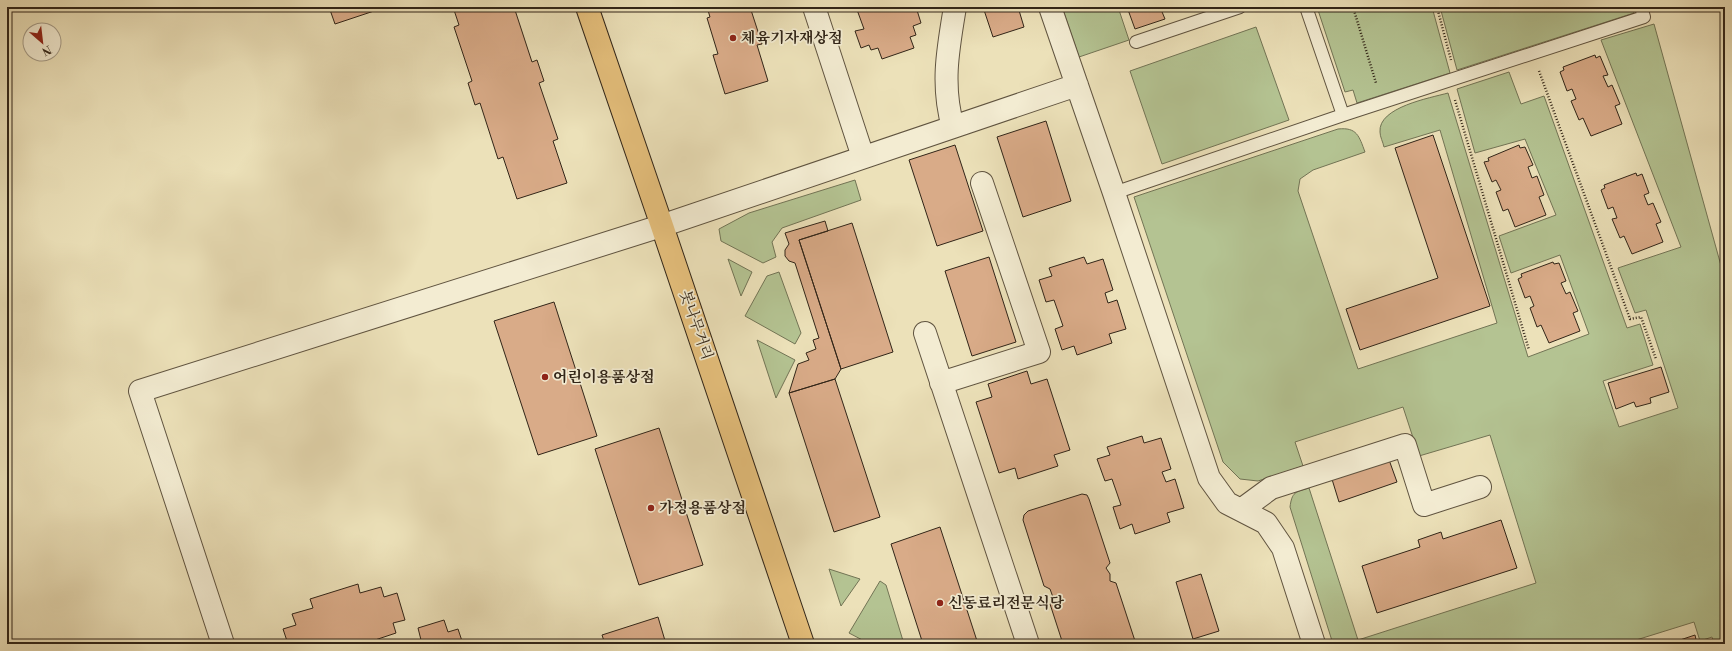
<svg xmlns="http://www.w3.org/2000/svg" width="1732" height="651" font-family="'Libre Bodoni','Noto Serif KR',serif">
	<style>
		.green { fill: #b4c392; stroke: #727455 }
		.building { fill: #d9ab88; stroke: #312518 }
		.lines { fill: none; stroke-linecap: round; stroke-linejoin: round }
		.service-casing { stroke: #605440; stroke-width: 14 }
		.minor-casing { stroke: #605440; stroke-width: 24 }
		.primary-casing { stroke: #312518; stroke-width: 24 }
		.path { stroke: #312518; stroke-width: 2.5; stroke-dasharray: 1 2; stroke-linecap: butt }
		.service { stroke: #f3ecd2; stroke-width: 12 }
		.minor { stroke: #f3ecd2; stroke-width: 22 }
		.primary { stroke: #e6c07c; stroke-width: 22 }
		.poi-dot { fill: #8f2418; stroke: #f3ecd2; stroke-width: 1.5 }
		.labels { text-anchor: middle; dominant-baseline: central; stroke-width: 3.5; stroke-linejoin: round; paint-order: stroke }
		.poi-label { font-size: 15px; font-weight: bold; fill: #312518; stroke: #f3ecd2; text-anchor: start }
		.street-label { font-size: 15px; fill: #312518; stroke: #f3ecd2 }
	</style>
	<rect width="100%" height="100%" fill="#ece1b9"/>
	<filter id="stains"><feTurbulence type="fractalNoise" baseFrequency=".005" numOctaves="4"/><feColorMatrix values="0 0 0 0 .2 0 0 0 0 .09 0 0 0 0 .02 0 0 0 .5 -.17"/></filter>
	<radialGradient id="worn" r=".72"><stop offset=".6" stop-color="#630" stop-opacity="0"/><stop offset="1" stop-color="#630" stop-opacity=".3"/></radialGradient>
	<path class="green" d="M1062 7H1118L1129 40 1079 57Z
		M1317 7H1432L1450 73 1357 103 1353 90 1345 92Z
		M1440 7H1632L1634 13 1457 70Z
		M1654 24 1725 280V644H1714L1712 637 1700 641 1694 622 1633 641V644H1333L1290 507C1292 492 1295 492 1309 488L1358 640 1536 583 1490 435 1419 456 1403 407 1295 442 1303 466 1258 481 1240 479 1223 462 1134 197 1338 129C1357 127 1359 136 1365 152L1313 170 1300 179 1298 191 1358 369 1497 323 1440 130 1384 147C1383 142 1380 137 1380 132 1378 107 1430 98 1448 93L1528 357 1589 334 1560 255 1511 273 1499 236 1556 215 1525 139 1475 153 1457 89 1509 72 1521 104 1544 96 1627 328 1640 324 1653 365 1603 381 1619 427 1678 408 1646 310 1635 313 1618 268 1681 247 1601 40Z
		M1256 27 1289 120 1162 164 1130 71Z
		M855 180 861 200 782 228 772 242 776 257 763 263 721 241 719 229 749 213Z
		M728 259 752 272 741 296Z
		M779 272 801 333 795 344 745 316 767 276Z
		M757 340 795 360 776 398Z
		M829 569 860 579 841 606Z
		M880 581 886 585 904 644H870L849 633Z"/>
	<path class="building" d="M329 7H386L335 24Z
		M453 7H514L532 62 537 60 544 81 539 83 558 139 553 141 567 183 517 199 503 157 498 159 480 103 475 105 468 83 472 81 454 27 459 25Z
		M707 7H759L751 10 762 44 757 45 768 81 725 94 713 55 718 54 707 18 710 17Z
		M856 7H916L921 23 913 26 916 35 910 37 914 48 882 59 878 48 871 50 869 45 861 48 855 31 864 29Z
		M983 7H1018L1024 27 993 37Z
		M1127 7H1160L1165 19 1135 29Z
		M1595 55 1596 58 1600 56 1608 75 1603 76 1608 87 1612 85 1620 104 1615 106 1622 124 1591 136 1583 118 1579 120 1571 101 1576 99 1572 89 1567 91 1560 72 1564 70 1563 67Z
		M1046 121 1071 201 1023 217 997 137Z
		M1433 135 1490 306 1360 350 1346 309 1438 278 1395 148Z
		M955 145 983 231 937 246 909 160Z
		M1519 145 1520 148 1525 147 1533 165 1528 167 1532 178 1537 176 1544 195 1539 197 1546 215 1515 227 1508 209 1503 211 1496 192 1501 190 1496 180 1492 182 1484 162 1489 161 1488 158Z
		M1636 173 1637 176 1642 174 1649 193 1644 195 1648 205 1653 203 1661 222 1656 224 1663 242 1632 254 1624 236 1620 238 1612 219 1617 218 1613 207 1608 209 1601 190 1605 188 1604 185Z
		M825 221 828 231 799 240 841 369 835 379 789 393 798 364 809 360 806 353 816 349 813 340 819 338 795 263 789 261 785 256V250L789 244 785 233Z
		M852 223 893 352 841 369 799 240Z
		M989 257 1016 342 972 356 945 271Z
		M1084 257 1087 264 1103 259 1113 290 1105 293 1108 303 1117 300 1126 329 1109 334 1112 343 1077 355 1074 346 1062 350 1055 329 1063 326 1054 300 1046 302 1039 280 1052 276 1049 268Z
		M1553 262 1554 264 1559 263 1566 281 1561 283 1566 294 1570 292 1578 311 1573 313 1580 331 1549 343 1541 325 1537 327 1530 308 1534 306 1530 296 1525 298 1518 279 1522 277 1521 274Z
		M554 302 597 436 538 455 494 321Z
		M1661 367 1669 392 1650 398 1651 403 1636 407 1634 402 1616 409 1608 383Z
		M1027 371 1031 384 1047 379 1070 450 1054 455 1058 466 1018 479 1015 468 999 473 976 402 992 397 988 384Z
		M835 379 880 517 834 532 789 393Z
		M659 428 703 565 639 585 595 449Z
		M1142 436 1144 443 1161 438 1171 469 1162 472 1166 482 1175 479 1184 508 1167 513 1170 522 1135 534 1132 524 1120 529 1113 507 1121 505 1112 479 1105 481 1097 459 1110 455 1107 447Z
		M1388 457 1397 482 1339 502 1331 476Z
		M1082 494 1087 495 1089 499 1110 563 1106 568 1110 574V581L1116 583 1136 644H1063L1050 604 1054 600 1050 589 1044 586 1023 520 1024 515 1028 511Z
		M1501 520 1517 568 1377 613 1362 566 1420 547 1418 540 1441 532 1443 539Z
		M940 527 978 644H923L891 544Z
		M1201 574 1219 631 1193 639 1176 582Z
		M358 584 360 593 381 587 384 597 397 593 405 620 393 623 396 633 375 640 376 644H288L283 629 296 625 292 614 313 608 310 599Z
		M658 617 666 644H605L602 635Z
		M444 620 448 632 458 629 463 644H411L421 640 418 628Z
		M1695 635 1697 644H1668Z"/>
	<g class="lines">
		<g class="service-casing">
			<path id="service" d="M1306 7 1343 115
				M1136 42 1240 7
				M1114 193 1343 115 1644 17 1641 7"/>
		</g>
		<g class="minor-casing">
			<path id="minor" d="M814 7 863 157
				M1050 7 1114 193 1209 478 1227 503 1266 523 1283 548 1314 644
				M953 127C941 85 948 49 955 7
				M925 333 1028 644
				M941 383 1039 352 982 183
				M1241 510 1271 488 1405 445 1424 505 1480 487
				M223 644 140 391 661 226 1077 85"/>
		</g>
		<g class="primary-casing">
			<path id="primary" d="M587 7C660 219 732 431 803 644"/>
		</g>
		<path class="path" d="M1353 7 1376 83
			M1437 7 1451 60
			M1539 71 1630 319 1641 317 1656 359
			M1455 100 1529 350"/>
		<use href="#service" class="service"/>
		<use href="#minor" class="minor"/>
		<use href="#primary" class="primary"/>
	</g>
	<g class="poi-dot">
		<circle cx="733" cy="38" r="4"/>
		<circle cx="545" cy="377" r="4"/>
		<circle cx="651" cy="508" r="4"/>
		<circle cx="940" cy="603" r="4"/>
	</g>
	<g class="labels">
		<g class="poi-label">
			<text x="741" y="38">체육기자재상점</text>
			<text x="553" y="377">어린이용품상점</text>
			<text x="659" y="508">가정용품상점</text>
			<text x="948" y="603">신동료리전문식당</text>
		</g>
		<g class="street-label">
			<text transform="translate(696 325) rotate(71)">봇나무거리</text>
		</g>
	</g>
	<rect width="1732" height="651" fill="none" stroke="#ece1b9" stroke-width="24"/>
	<rect x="8" y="8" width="1716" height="635" fill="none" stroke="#312518" stroke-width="2"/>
	<rect x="12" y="12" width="1708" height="627" fill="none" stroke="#312518"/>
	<g transform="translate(42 42) rotate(152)"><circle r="19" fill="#f3ecd2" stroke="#a59c88"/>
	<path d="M0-3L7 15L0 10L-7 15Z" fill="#8f2418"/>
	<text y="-6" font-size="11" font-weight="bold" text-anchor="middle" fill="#312518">N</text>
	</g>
	<rect width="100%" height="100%" filter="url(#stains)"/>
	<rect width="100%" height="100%" fill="url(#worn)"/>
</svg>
